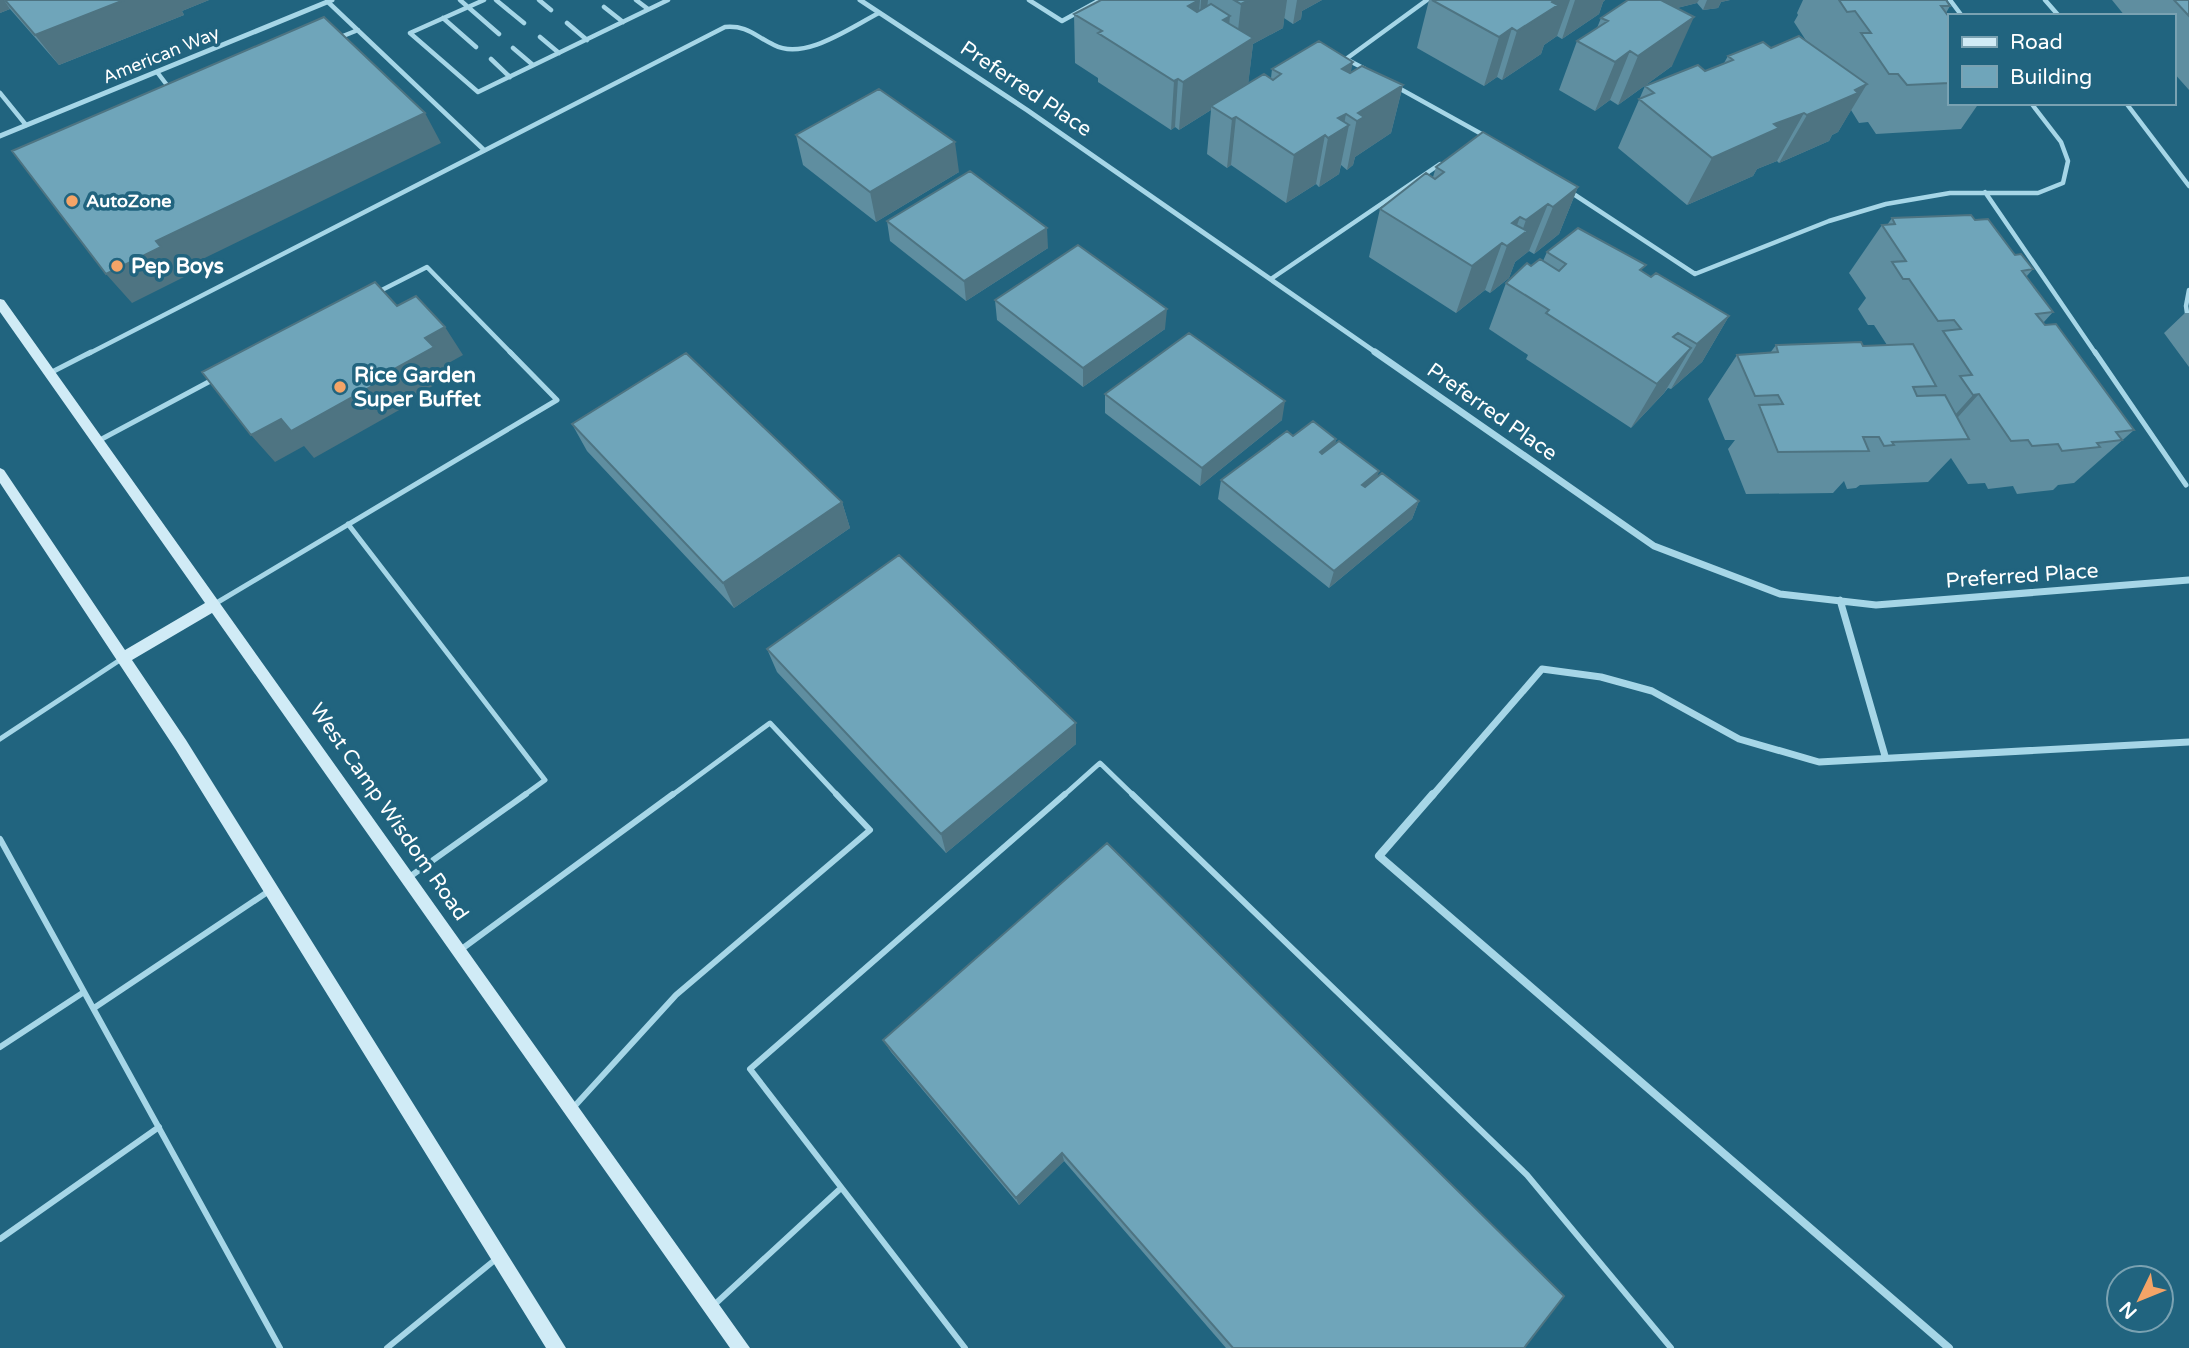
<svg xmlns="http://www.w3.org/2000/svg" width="2189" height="1348" font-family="'Varela Round',sans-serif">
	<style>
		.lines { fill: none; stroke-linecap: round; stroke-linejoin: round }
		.service-far2 { stroke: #a6d6e7; stroke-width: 4.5 }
		.service-far1 { stroke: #a6d6e7; stroke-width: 5 }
		.service { stroke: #a6d6e7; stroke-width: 6 }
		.minor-far2 { stroke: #a6d6e7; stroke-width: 5 }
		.minor-far1 { stroke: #a6d6e7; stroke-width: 7 }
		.minor { stroke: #a6d6e7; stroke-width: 8 }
		.secondary { fill: #d0ebf6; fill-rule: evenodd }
		.wall { fill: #5f8ea0 }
		.shaded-wall { fill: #4e7482 }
		.building { fill: #6fa5ba; stroke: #4e7482; stroke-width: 2 }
		.poi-dot { fill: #f4a467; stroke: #21647f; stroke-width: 2.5 }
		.labels { text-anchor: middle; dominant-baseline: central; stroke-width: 7; stroke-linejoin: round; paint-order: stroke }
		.far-street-label { font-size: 18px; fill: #fff; stroke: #21647f }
		.far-poi-label { font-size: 18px; font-weight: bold; fill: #fff; stroke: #21647f; text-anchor: start }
		.street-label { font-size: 21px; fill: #fff; stroke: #21647f }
		.poi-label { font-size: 21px; font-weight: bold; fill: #fff; stroke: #21647f; text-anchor: start }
	</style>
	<rect width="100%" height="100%" fill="#21647f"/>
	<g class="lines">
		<path class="service-far2" d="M460 0 499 34
			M484 0 410 33 478 92 668 0
			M496 0 524 23
			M539 0 551 10
			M636 0 648 9
			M1029 0 1062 21 1100 0
			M1950 0 1962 16
			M2045 0 2059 16
			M328 2 484 150
			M604 7 623 22
			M443 18 476 47
			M567 23 587 40
			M540 37 559 53
			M338 38 358 30
			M513 48 533 65
			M491 59 510 77
			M1365 69 1346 59 1427 0
			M157 72 170 89
			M1395 86 1487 137
			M0 93 26 125
			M2126 103 2189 186
			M1985 192 2096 354
			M1572 193 1695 274 1829 221 1886 204 1950 193H2038L2063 183 2068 161 2061 142 2031 103
			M1271 279 1440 164
			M2189 290 2186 306 2189 327
			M376 293 427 267 512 354
			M88 354 725 27C747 25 755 36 774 45 805 61 851 27 879 13"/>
		<path class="service-far1" d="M2095 352 2186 485
			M50 373 91 352
			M98 441 216 378
			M348 524 545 780 523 796
			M213 605 557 400 510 352
			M0 739 123 658
			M671 796 770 723 838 796
			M1063 796 1100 763 1134 796"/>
		<path class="service" d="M1132 794 1527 1175 1671 1348
			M0 839 280 1348
			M408 878 526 794
			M459 951 673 794
			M94 1008 269 891
			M0 1047 84 992
			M572 1109 676 995 870 830 836 794
			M0 1239 159 1127
			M714 1305 841 1188
			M387 1348 496 1259
			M965 1348 750 1069 1065 794"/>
		<path class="minor-far2" d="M860 0 1027 110 1378 354
			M0 136 332 0"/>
		<path class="minor-far1" d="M1375 352 1654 546 1780 594 1876 605 2189 580
			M1840 600 1885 756
			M1432 796 1542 669 1601 677 1652 691 1739 739 1819 762 2189 742"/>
		<path class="minor" d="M1433 794 1379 856 1949 1348"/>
		<path class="secondary" d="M0 299 4 300 750 1348H730L212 613 132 660 186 740 566 1348H546L176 750 0 483V468L4 470 125 650 205 603 0 312Z"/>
	</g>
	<path class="wall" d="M0 0H209L182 11 184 15 59 65 10 9 0 13Z
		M1101 0H1322L1302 11 1301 19 1293 24 1284 18 1283 28 1253 44 1248 84 1271 78 1272 69 1351 73 1403 85 1391 133 1355 157 1353 165 1347 170 1341 165 1339 174 1319 187 1316 184 1286 203 1231 165 1227 168 1207 154 1211 110 1179 130 1175 127 1171 130 1098 82V78L1075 63 1074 14Z
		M1429 0H1605L1603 2 1599 14 1562 39 1557 36 1544 45 1541 54 1502 80 1497 77 1484 86 1417 48Z
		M1628 0H1730L1721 2 1718 8 1703 10 1697 3 1677 8 1672 66 1618 105 1610 100 1595 111 1559 90 1577 41 1597 28 1601 18Z
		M1803 0H1946L1950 6 1946 13 1949 17V103H1979L1961 129 1876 134 1868 122 1859 123 1851 110 1838 132 1832 135 1829 141 1779 163 1777 161 1757 169 1753 176 1687 205 1618 148 1645 86 1705 71 1724 63 1728 56 1807 42 1794 22 1798 15 1797 13Z
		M2112 0H2189V90L2173 72V16H2125Z
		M796 135 959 172 876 222 803 165Z
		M1436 167 1578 187 1559 234 1534 254 1529 251 1515 262 1509 278 1490 293 1485 290 1456 313 1369 257 1380 209 1433 177Z
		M1892 218 1975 220 2033 269 2026 277 2053 312 2043 323 2134 430 2074 483 2058 485 2053 490 2017 494 2013 486 1988 489 1985 483 1968 484 1951 458 1928 482 1860 485 1856 488 1847 489 1844 481 1833 493 1746 494 1728 449 1735 440H1725L1708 399 1737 355 1770 353 1776 345 1863 346 1887 345 1874 325H1868L1858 309 1866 298 1849 273 1882 225H1887Z
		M887 221 1048 248 966 301 890 241Z
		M1547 252 1642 272 1729 316 1702 362 1671 389 1668 388 1664 393 1631 428 1526 359 1528 355 1489 329 1506 283 1531 266 1543 261Z
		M995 300 1165 329 1083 387 997 320Z
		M2185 313H2189V367L2164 333Z
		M1105 394 1282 420 1200 486 1105 413Z
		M572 424 842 502 850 528 734 608 587 451Z
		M1293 436 1336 439 1335 444 1378 477 1419 501 1412 519 1329 588 1218 499 1221 480Z
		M767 649 1076 744 946 853 777 672Z
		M883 1040 1524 1348H1226L1064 1161 1019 1205 891 1052Z"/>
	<path class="shaded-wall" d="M0 0H4L10 9 0 13Z
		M124 0H209L182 11 184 15 59 65 35 35Z
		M1199 0H1200L1196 48 1188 6Z
		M1201 0H1208L1205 26 1199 30Z
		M1249 0H1287L1283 28 1253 44 1248 86 1211 106V110L1179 130 1183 82 1223 20 1230 16 1226 55 1236 48 1241 4Z
		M1297 0H1322L1302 11 1301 19 1293 24Z
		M1554 0H1570L1557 36 1544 45 1541 54 1502 80 1517 31Z
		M1575 0H1605L1603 2 1599 14 1562 39Z
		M1662 0H1699L1697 3 1657 13Z
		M1707 0H1730L1721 2 1718 8 1703 10Z
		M1694 17 1672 66 1618 105 1638 56Z
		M1512 28 1497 77 1484 86 1499 37Z
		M1630 51 1610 100 1595 111 1615 62Z
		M1353 62 1343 110 1342 69Z
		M1178 79 1175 127 1171 130 1174 81Z
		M1867 84 1838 132 1832 135 1829 141 1779 163 1807 115Z
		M1403 85 1391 133 1355 157 1353 165 1347 170 1358 113Z
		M425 113 441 143 180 270 186 276 132 303 106 274 156 241Z
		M1804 113 1777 161 1757 169 1753 176 1687 205 1712 158 1774 124Z
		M1346 114 1343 130 1349 125 1339 174 1319 187 1328 138 1338 118Z
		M1236 117 1231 165 1227 168 1232 119Z
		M1325 135 1316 184 1286 203 1294 155Z
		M955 142 959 172 876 222 870 192Z
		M1578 187 1559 234 1534 254 1553 207Z
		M1548 204 1529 251 1515 262 1509 278 1490 293 1507 246 1512 223 1520 217 1510 244 1520 237 1526 220Z
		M1047 228 1048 248 966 301 964 281Z
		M1502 243 1485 290 1456 313 1472 266Z
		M1167 309 1165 329 1083 387V368Z
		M1729 316 1702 362 1671 389 1697 344Z
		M445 327 463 355 445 365 452 375 399 405 401 409 314 458 304 446 275 462 251 435Z
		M1691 348 1664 393 1631 428 1657 384Z
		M1979 394 1939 438 1933 439 1973 395Z
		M1285 401 1282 420 1200 486 1202 468Z
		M1336 439 1331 458 1320 452Z
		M1379 471 1373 490 1357 503 1362 485Z
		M1419 501 1412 519 1329 588 1334 571Z
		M842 502 850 528 734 608 723 583Z
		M1076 723V744L946 853 941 834Z
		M1062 1153 1064 1161 1019 1205 1016 1198Z"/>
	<path class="building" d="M5 0H124L35 35Z
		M1101 0H1199L1188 6 1197 12 1211 4 1230 16 1223 20 1253 38 1183 82 1178 79 1174 81 1098 33 1102 31 1074 14Z
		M1234 0H1249L1241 4Z
		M1432 0H1554L1552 2 1558 5 1517 31 1512 28 1499 37Z
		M1628 0H1661L1694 17 1638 56 1630 51 1615 62 1577 41 1608 21 1601 18Z
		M1839 0H1946L1950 6H1941L1949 17V83L1907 85 1898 74H1889L1861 33H1871L1855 11 1847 12Z
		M2174 0H2189V16Z
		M324 17 425 113 156 241 161 247 106 274 12 151Z
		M1799 36 1867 84 1855 90 1858 93 1807 115 1804 113 1774 124 1779 128 1712 158 1639 99 1654 93 1645 86 1698 65 1705 71 1733 60 1728 56 1763 42 1771 48Z
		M1319 41 1353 62 1342 69 1350 73 1362 66 1403 85 1358 113 1364 117 1357 121 1346 114 1338 118 1349 125 1328 138 1325 135 1294 155 1236 117 1232 119 1211 106 1264 74 1273 80 1281 74 1272 69Z
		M879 89 955 142 870 192 796 135Z
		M1483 132 1578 187 1553 207 1548 204 1526 220 1520 217 1512 223 1527 231 1507 246 1502 243 1472 266 1380 209 1426 173 1435 179 1444 172 1436 167Z
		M970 171 1047 228 964 281 887 221Z
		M1971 215 1975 220 1988 219 2015 255 2021 254 2033 269 2022 271 2053 312 2036 314 2045 325 2056 324 2134 430 2116 432 2122 440 2097 443 2100 447 2062 451 2058 444 2032 446 2028 440 2011 441 1979 394 1973 395 1960 376 1972 375 1943 331 1961 329 1954 320 1938 321 1909 279H1903L1892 262 1906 261 1882 225 1895 224 1892 218Z
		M1578 228 1646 265 1640 270 1651 277 1656 273 1729 316 1697 344 1678 333 1673 337 1691 348 1657 384 1546 313 1549 310 1506 283 1527 263 1531 266 1540 259 1559 271 1566 264 1547 252Z
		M1078 245 1167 309 1083 368 995 300Z
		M375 282 397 306 416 296 445 327 425 338 434 347 378 378 381 381 291 431 281 419 251 435 202 372Z
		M1189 333 1285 401 1202 468 1105 394Z
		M1861 342 1863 346 1913 344 1936 386 1913 387 1917 396 1945 395 1969 439 1892 442 1894 445 1884 446 1879 437H1863L1869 451 1778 452 1759 405 1783 404 1778 395 1755 396 1737 355 1778 352 1776 345Z
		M686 353 842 502 723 583 572 424Z
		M1313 421 1336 439 1320 452 1322 454 1339 441 1379 471 1362 485 1365 487 1382 473 1419 501 1334 571 1221 480 1287 431 1293 436Z
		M899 555 1076 723 941 834 767 649Z
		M1107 843 1564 1296 1524 1348H1233L1062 1153 1016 1198 883 1040Z"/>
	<g class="poi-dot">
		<circle cx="72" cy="201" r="7"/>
		<circle cx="117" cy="266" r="7"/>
		<circle cx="340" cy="387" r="7"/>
	</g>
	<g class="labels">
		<g class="far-street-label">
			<text transform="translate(161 55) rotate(-22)">American Way</text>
		</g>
		<g class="far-poi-label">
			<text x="86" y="201">AutoZone</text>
		</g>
		<g class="street-label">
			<text transform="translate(1026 89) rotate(34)">Preferred Place</text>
			<text transform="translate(1492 412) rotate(35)">Preferred Place</text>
			<text transform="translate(2022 576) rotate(-4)">Preferred Place</text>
			<text transform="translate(389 812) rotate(55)">West Camp Wisdom Road</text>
		</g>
		<g class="poi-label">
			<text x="131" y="266">Pep Boys</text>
			<text x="354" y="375">Rice Garden<tspan x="354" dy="24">Super Buffet</tspan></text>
		</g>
	</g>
	<rect x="1948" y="14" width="228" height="91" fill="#21647f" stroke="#7aa2b2" stroke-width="2"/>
	<rect x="1962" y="37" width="35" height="10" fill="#d0ebf6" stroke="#7aa2b2" stroke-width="2"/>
	<text x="2010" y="49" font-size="21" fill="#ffffff">Road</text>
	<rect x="1962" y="66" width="35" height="21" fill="#6fa5ba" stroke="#7aa2b2" stroke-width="2"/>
	<text x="2010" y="84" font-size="21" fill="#ffffff">Building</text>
	<g transform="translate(2140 1299) rotate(227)"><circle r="33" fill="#21647f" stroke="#7aa2b2" stroke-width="2"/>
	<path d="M0-5L12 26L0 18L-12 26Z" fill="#f4a467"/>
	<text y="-10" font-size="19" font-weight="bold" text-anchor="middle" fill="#ffffff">N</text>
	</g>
</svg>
